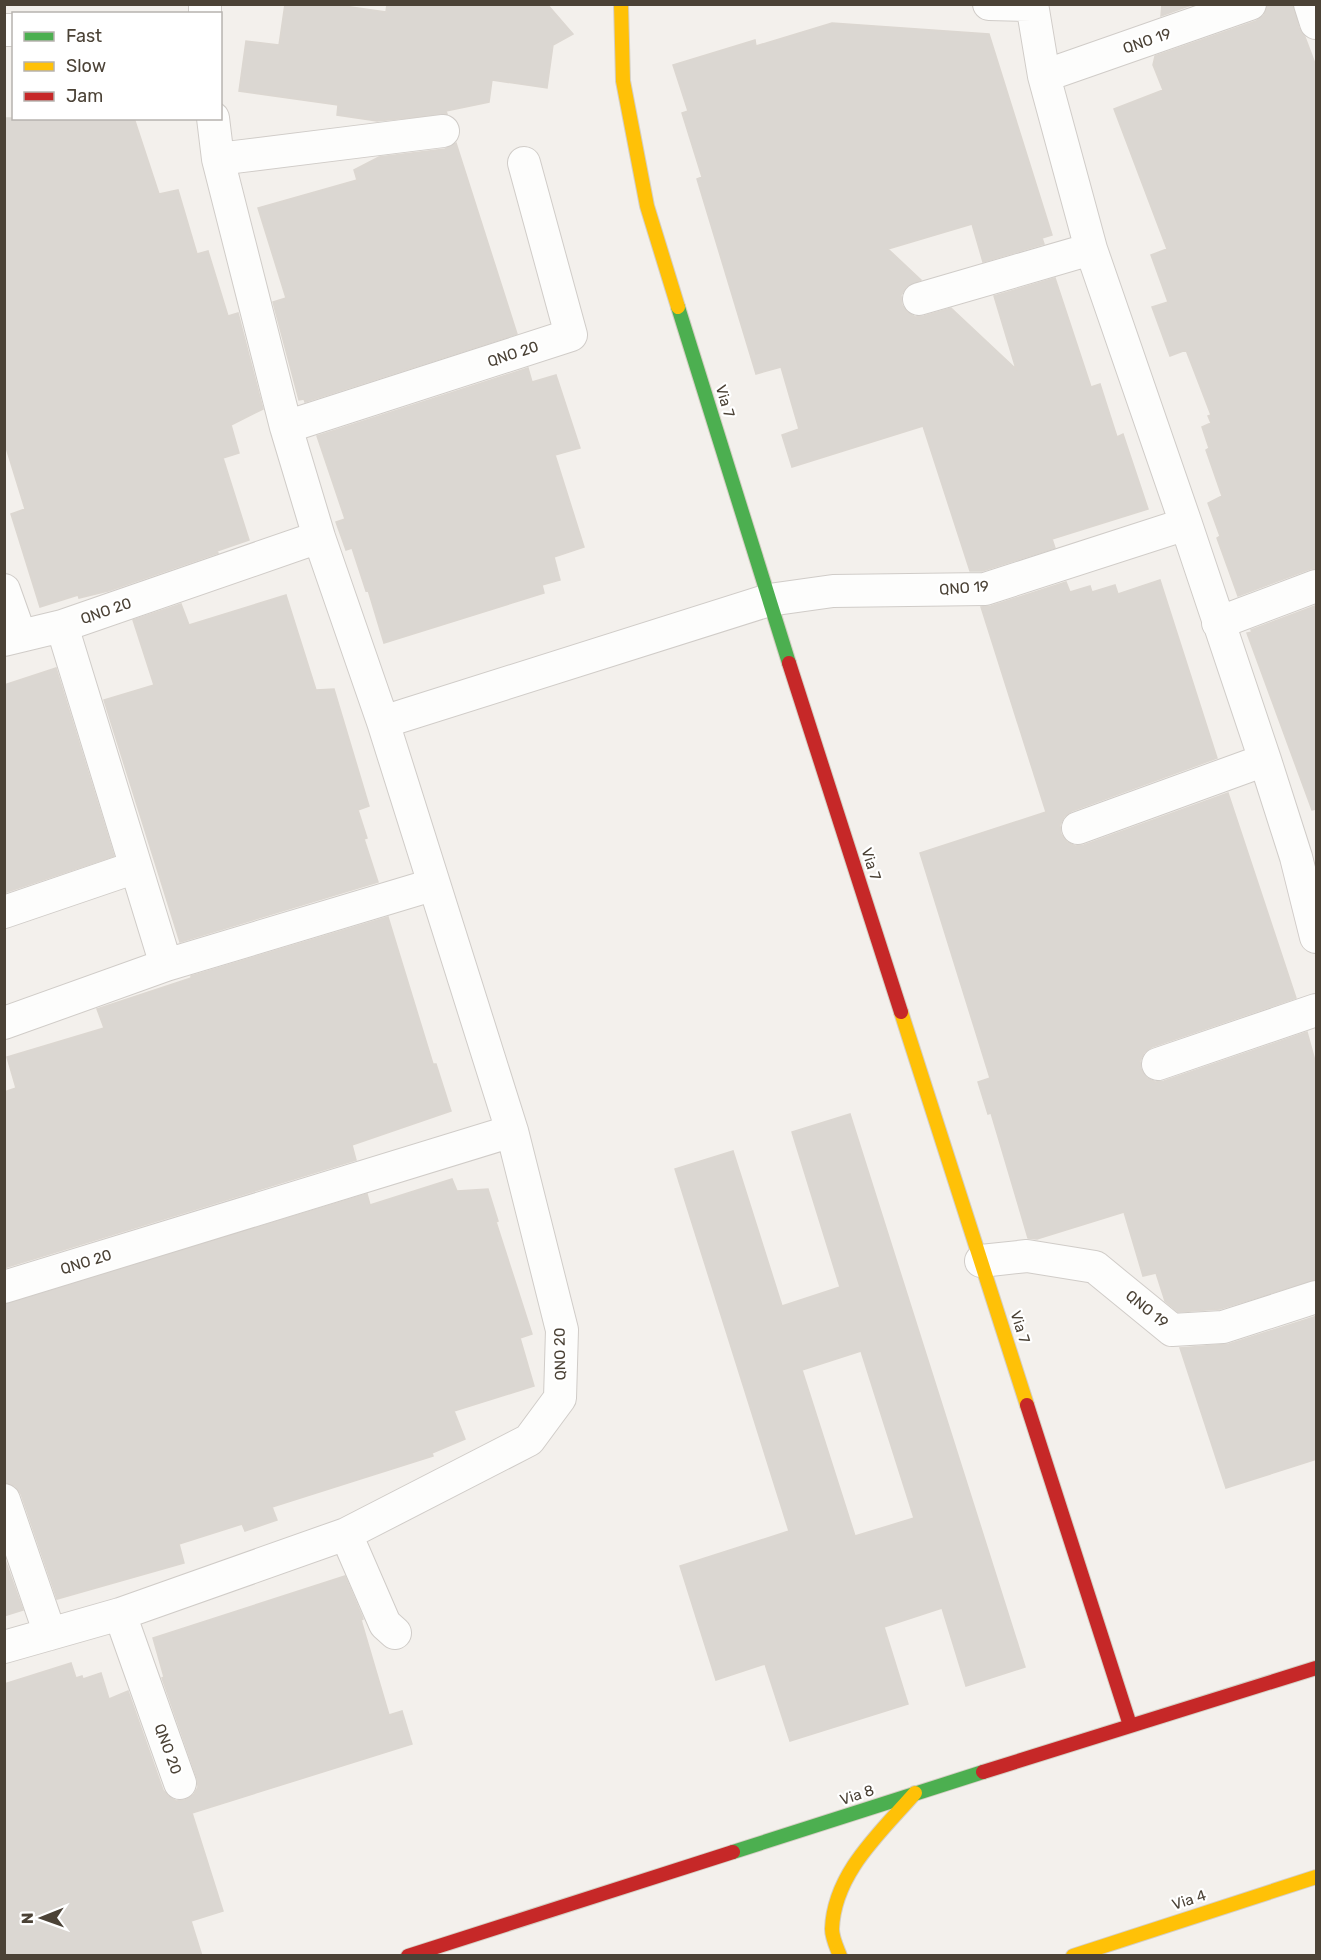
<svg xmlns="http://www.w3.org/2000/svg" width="1321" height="1960" font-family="Rubik,sans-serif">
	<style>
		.building { fill: #dbd7d2; stroke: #dcd7d1; stroke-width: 1.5; fill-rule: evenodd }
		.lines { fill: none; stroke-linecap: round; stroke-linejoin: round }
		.street-casing { stroke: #d0ccc8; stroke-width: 34 }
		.fast-casing { stroke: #d5cfc4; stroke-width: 16 }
		.slow-casing { stroke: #d5cfc4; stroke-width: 16 }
		.jam-casing { stroke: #d5cfc4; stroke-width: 16 }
		.street { stroke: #fdfdfc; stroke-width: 32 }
		.fast { stroke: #4caf50; stroke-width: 14 }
		.slow { stroke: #ffc107; stroke-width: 14 }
		.jam { stroke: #c62828; stroke-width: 14 }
		.labels { text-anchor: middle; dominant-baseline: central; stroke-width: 4.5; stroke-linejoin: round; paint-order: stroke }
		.street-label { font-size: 15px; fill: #4b4236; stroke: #fff }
	</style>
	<rect width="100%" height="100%" fill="#f3f0ec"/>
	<path class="building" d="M285 4H330L386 12 387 4H547L573 34 553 45 547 88 492 80 489 102 446 111 447 114 377 121 337 115 338 105 239 91 246 41 279 45Z
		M1162 4H1194L1161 16Z
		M1268 4H1293L1299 28 1305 37 1317 69V568L1310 569 1238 596 1217 538 1220 536 1208 503 1222 496 1206 450 1209 448 1202 427 1211 423 1208 416 1211 415 1186 350 1170 356 1152 307 1168 302 1151 255 1167 249 1114 109 1163 90 1153 65 1155 56 1256 21 1264 15Z
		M832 23 989 34 1052 235 1042 238 1044 244 983 262 972 224 888 249 921 280 906 287 901 295 902 305 907 312 915 317 924 316 951 308 1016 369 994 296 1055 278 1091 387 1100 384 1117 437 1123 434 1148 509 1052 539 1055 548 982 571H970L923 426 792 467 782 435 799 429 781 367 756 374 697 179 702 177 682 113 688 111 673 65 755 40 756 46Z
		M5 118H134L159 194 178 190 197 254 208 251 228 316 238 313 263 409 231 425 239 453 223 458 249 540 217 551 218 553 108 591 79 598 78 595 40 607 11 514 25 509 4 441Z
		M456 143 517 334 305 402 304 399 299 400 273 302 286 298 258 208 357 180 354 170 379 157 445 149Z
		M528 368 532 382 556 375 580 448 555 455 584 547 554 557 560 580 542 585 544 593 384 643 368 590 366 591 352 548 346 550 336 522 345 519 317 436Z
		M1160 580 1217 758 1072 811 1064 817 1060 825 1061 834 1067 842 1075 846 1084 845 1228 793 1296 998 1152 1047 1144 1053 1140 1061 1141 1069 1147 1078 1155 1082 1164 1081 1307 1032 1317 1068V1279L1220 1309 1178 1312 1165 1301 1156 1273 1143 1276 1124 1212 1037 1239 1028 1238 991 1113 988 1114 978 1082 990 1078 920 853 1046 812 981 607 991 606 1066 582 1070 592 1090 586 1092 592 1115 585 1118 594Z
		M286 595 316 690 334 689 369 806 358 810 367 838 364 839 378 882 180 942 104 700 154 685 133 620 181 604 189 625Z
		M1315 606 1317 610V809L1312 810 1247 633 1252 632 1251 630Z
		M56 668 114 856 4 893V685Z
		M388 917 433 1064H436L451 1111 352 1145 356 1160 4 1268V1092L16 1088 7 1057 104 1028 97 1009 191 978V976Z
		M850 1114 1025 1667 966 1686 942 1608 884 1627 908 1704 790 1741 765 1664 716 1680 680 1566 789 1531 675 1169 733 1151 782 1306 840 1287 792 1132ZM861 1351 914 1518 855 1536 802 1370Z
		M452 1179 457 1191 488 1189 498 1221 496 1222 532 1334 520 1338 534 1386 454 1411 465 1439 432 1453 433 1456 272 1507 277 1520 245 1531 242 1524 179 1544 184 1563 57 1599 21 1494 15 1486 4 1482V1304L367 1194 370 1205Z
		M1317 1316V1459L1226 1488 1180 1348 1229 1344Z
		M4 1557 23 1610 4 1616Z
		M345 1576 362 1616 363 1619 361 1620 389 1715 402 1711 412 1744 192 1813 223 1911 191 1921 202 1956H4V1684L71 1663 76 1678 82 1676 83 1679 101 1673 109 1699 128 1691 163 1790 168 1796 176 1801 185 1800 194 1794 198 1787 197 1778 162 1678 164 1677 153 1638Z"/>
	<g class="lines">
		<g class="street-casing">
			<path id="street" d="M989 4 1032 5
				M1032 4 1044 76 1091 249 1186 524 1265 760 1296 857 1316 937
				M1310 4 1316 23
				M205 14V4
				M4 30H14
				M1044 76 1250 4
				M218 159 443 131
				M919 299 1091 249
				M286 427 571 335 524 163
				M4 590 20 635
				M1218 623 1316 586
				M62 626 166 965
				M4 640 62 626 319 537
				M383 722 769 600 833 591 985 589 1186 524
				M1078 828 1265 760
				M4 912 136 867
				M4 1023 166 965 432 885
				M1158 1064 1316 1010
				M981 1261 1027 1256 1095 1267 1172 1330 1223 1327 1316 1297
				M4 1287 512 1131
				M4 1500 50 1634
				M346 1534 385 1624 395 1633
				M120 1614 180 1783
				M4 1647 120 1614 346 1534 529 1440 560 1398 562 1330 512 1131 383 722 319 537 286 427 218 159 213 118"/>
		</g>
		<g class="fast-casing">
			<path id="fast" d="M678 307 789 663
				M733 1852 983 1772"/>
		</g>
		<g class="slow-casing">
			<path id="slow" d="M621 4 623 81 647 206 678 307
				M901 1012 1027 1405
				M840 1956C837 1948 832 1938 832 1929 834 1873 881 1832 915 1793
				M1073 1956 1316 1877"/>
		</g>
		<g class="jam-casing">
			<path id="jam" d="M789 663 901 1012
				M1027 1405 1130 1725
				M983 1772 1316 1668
				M408 1956 733 1852"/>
		</g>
		<use href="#street" class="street"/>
		<use href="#fast" class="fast"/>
		<use href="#slow" class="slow"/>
		<use href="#jam" class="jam"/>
	</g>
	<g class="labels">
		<g class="street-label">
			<text transform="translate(1147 41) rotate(-19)">QNO 19</text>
			<text transform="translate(513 354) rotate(-18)">QNO 20</text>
			<text transform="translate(725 401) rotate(73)">Via 7</text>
			<text transform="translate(964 588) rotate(-4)">QNO 19</text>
			<text transform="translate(106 611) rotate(-19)">QNO 20</text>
			<text transform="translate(871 864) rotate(72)">Via 7</text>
			<text transform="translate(86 1262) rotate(-17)">QNO 20</text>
			<text transform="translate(1147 1309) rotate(39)">QNO 19</text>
			<text transform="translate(1020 1327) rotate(72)">Via 7</text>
			<text transform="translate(560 1354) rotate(-91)">QNO 20</text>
			<text transform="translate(168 1749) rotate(70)">QNO 20</text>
			<text transform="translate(857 1795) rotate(-18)">Via 8</text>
			<text transform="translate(1189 1900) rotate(-18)">Via 4</text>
		</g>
	</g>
	<rect width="1321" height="1960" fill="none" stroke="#4b4236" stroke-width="12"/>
	<rect x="12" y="12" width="210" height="108" fill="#ffffff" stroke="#b7b3af" stroke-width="1.5"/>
	<rect x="24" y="32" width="30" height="9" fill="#4caf50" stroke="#b7b3af" stroke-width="1.5"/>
	<text x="66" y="42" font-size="18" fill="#4b4236">Fast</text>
	<rect x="24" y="62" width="30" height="9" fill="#ffc107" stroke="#b7b3af" stroke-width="1.5"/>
	<text x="66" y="72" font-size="18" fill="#4b4236">Slow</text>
	<rect x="24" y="92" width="30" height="9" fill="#c62828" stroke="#b7b3af" stroke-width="1.5"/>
	<text x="66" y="102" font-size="18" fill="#4b4236">Jam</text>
	<g transform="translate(42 1918) rotate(269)" stroke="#ffffff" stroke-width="4.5" paint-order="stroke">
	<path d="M0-4.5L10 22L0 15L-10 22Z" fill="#4b4236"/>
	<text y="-9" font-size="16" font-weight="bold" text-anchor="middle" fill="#4b4236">N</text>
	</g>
</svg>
